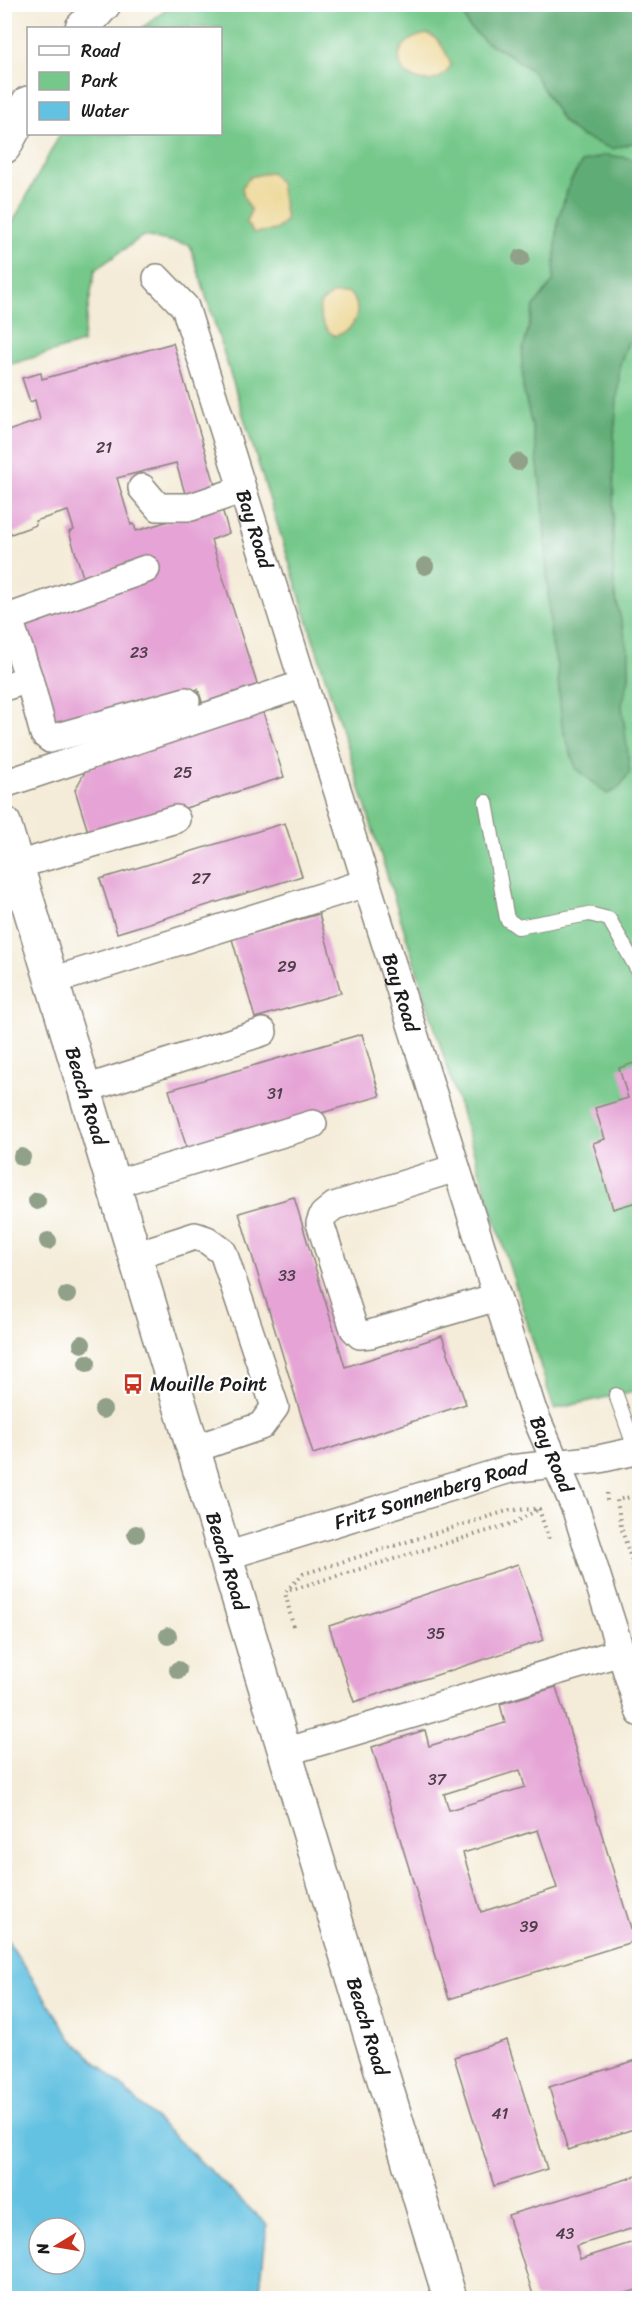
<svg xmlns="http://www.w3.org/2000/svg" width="644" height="2303" font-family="Sriracha,sans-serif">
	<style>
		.green { fill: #75c88a; stroke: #487253; stroke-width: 1.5 }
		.forest { fill: #60ac76; stroke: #3e6449; stroke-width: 1.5 }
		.sand { fill: #eeda9e; stroke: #857b5d; stroke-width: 1.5 }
		.water { fill: #63c1e1; stroke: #406e7e; stroke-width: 1.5; fill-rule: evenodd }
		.building { fill: #e5a4d5; fill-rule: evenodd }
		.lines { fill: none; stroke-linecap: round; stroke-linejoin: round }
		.lane-casing { stroke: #88847a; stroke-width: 16 }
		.street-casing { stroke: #88847a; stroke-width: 30 }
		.secondary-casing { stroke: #88847a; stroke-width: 36 }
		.path { stroke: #88847a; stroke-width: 4; stroke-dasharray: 1.5 4.5; stroke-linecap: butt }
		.lane { stroke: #fff; stroke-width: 14 }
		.street { stroke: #fff; stroke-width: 27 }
		.secondary { stroke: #fff; stroke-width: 33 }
		.tree { fill: #91a089 }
		.labels { text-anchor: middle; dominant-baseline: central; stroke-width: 4.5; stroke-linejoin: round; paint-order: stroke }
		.number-label { font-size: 16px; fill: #4e3e4a }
		.street-label { font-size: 20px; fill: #1c1c1c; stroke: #fff }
		.poi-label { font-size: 20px; fill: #1c1c1c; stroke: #fff; text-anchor: start }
	</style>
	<rect width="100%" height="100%" fill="#fff"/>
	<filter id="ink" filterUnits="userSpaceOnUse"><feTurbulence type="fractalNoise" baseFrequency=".0167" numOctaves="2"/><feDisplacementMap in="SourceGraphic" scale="12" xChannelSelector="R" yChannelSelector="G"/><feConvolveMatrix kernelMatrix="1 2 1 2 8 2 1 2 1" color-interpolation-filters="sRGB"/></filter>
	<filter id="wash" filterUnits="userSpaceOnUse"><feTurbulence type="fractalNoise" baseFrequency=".008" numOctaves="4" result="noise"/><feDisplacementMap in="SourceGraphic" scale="24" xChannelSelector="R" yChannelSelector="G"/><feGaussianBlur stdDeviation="1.35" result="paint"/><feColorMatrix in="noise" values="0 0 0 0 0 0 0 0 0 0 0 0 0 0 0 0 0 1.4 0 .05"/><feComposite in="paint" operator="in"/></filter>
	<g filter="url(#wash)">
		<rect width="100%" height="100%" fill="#f4ecd8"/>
		<path class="green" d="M172 5H639V1390L554 1409 190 245 143 236 95 270 82 343 5 366V237L60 134H220V28H142Z"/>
		<path class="forest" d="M461 5H639V141L612 149 579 135 563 122 533 72 510 55 487 43 468 26Z
			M606 155 630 158 640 165 639 314 620 364 614 438 613 559 615 595 629 653V678L622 705 630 772 618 789 607 794 576 768 562 727 557 666 551 641 543 505 534 435 523 388 522 354 534 306 553 282 558 219 570 182 582 162Z"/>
		<path class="sand" d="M427 34C439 36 447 54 451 65 442 84 423 84 405 74 391 52 405 38 427 34Z
			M271 172 280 183 286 220 276 230 254 233 246 223 251 210 244 198 242 187 250 177Z
			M349 293C365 309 355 330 335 336 324 329 318 317 320 304L332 294Z"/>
		<path class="water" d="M4 1935 71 2038 267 2225 259 2298H5ZM39 2228H75V2264H39Z"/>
		<g id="blocks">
			<path class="building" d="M173 343 217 491 187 500 176 463 117 478 131 525 134 524 136 531 221 505 229 533 211 540 258 687 203 705 198 689 58 733 21 616 84 580 69 532 74 530 68 511 35 521 36 525 11 534 4 512V427L8 431 40 420 35 400 30 402 22 378 41 373 42 379Z
				M263 712 284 777 90 838 75 790 87 768Z
				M285 823 302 876 117 933 100 879Z
				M319 914 341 993 255 1018 232 939Z
				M362 1034 380 1096 188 1152 169 1090Z
				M640 1061V1201L613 1209 593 1143 605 1139 595 1108 628 1098 619 1068Z
				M294 1197 345 1367 442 1336 466 1404 313 1454 239 1213Z
				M518 1564 544 1640 354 1702 329 1626Z
				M556 1687 635 1941 449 1999 372 1747 425 1730 429 1746 505 1723 500 1704ZM520 1770 525 1787 449 1810 444 1794ZM538 1830 557 1888 481 1912 463 1853Z
				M507 2040 547 2169 494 2186 454 2057Z
				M640 2059V2127L568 2150 549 2087Z
				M640 2175V2226L576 2246 580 2259 640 2240V2289L609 2298H534L508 2215Z"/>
		</g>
	</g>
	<g filter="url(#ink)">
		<use href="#blocks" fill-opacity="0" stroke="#88847a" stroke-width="1.5"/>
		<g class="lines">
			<g class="lane-casing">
				<path id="lane" d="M486 802 507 919 518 927 589 914 609 919 640 974
					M616 1395 636 1451"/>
			</g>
			<g class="street-casing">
				<g id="street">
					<path id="s1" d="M157 278 185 307 532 1408 576 1510 640 1713"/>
					<path d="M142 488 158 507H191L241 490"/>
					<path d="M29 679 11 625 16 615 146 569"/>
					<path d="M4 687 29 679 44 734 50 739 186 701"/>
					<path d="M4 784 304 684"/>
					<path d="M17 865 176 819"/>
					<path d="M52 981 366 883"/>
					<path d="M85 1089 263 1032"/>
					<path d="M456 1168 334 1206 323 1215 320 1223 354 1329 360 1335 370 1334 497 1297"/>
					<path d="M114 1184 313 1124"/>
					<path d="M136 1255 195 1236 207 1240 223 1252 275 1407 261 1426 194 1449"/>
					<path id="s2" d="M226 1556 510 1469 599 1459 640 1450"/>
					<path d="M285 1752 621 1652"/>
				</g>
			</g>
			<g class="secondary-casing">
				<g id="secondary">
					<path d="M82 28 104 4"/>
					<path d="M4 147 28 103"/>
					<path id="s3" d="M4 823 450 2298"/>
				</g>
			</g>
			<path class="path" d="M607 1493V1502
				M640 1495 617 1500 621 1527 640 1587
				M290 1590 514 1523 539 1509
				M293 1626 285 1592 303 1574 510 1510 539 1509 550 1543"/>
			<use href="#lane" class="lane"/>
			<use href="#street" class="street"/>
			<use href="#secondary" class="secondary"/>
		</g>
		<g class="tree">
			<circle cx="521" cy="258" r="9"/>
			<circle cx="518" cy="462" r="9"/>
			<circle cx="425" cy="566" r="9"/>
			<circle cx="22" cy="1157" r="9"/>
			<circle cx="37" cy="1201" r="9"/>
			<circle cx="48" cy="1241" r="9"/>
			<circle cx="67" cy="1295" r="9"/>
			<circle cx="82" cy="1344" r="9"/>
			<circle cx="87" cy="1363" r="9"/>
			<circle cx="103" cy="1410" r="9"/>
			<circle cx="136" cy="1534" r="9"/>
			<circle cx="168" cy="1636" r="9"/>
			<circle cx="178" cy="1670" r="9"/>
		</g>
	</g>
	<defs>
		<g id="bus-bare" transform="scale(1.62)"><path d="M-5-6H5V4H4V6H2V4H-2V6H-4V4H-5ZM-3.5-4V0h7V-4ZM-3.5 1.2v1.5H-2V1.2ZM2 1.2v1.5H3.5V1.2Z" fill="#c8321e" stroke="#fff" stroke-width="2.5" paint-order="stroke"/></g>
	</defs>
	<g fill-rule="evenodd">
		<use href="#bus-bare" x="133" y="1384"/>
	</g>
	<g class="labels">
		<g class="number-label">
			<text x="104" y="447">21</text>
			<text x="139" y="652">23</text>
			<text x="183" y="772">25</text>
			<text x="201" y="878">27</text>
			<text x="287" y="966">29</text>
			<text x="275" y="1093">31</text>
			<text x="287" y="1275">33</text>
			<text x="436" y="1633">35</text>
			<text x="437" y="1779">37</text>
			<text x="529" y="1926">39</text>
			<text x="500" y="2113">41</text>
			<text x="565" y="2233">43</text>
		</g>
		<g class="street-label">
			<text stroke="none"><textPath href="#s1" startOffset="273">Bay Road</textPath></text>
			<text stroke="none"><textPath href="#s1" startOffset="759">Bay Road</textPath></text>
			<text stroke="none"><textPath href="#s3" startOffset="285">Beach Road</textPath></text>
			<text stroke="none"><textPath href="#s1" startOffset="1245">Bay Road</textPath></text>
			<text stroke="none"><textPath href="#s2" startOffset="214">Fritz Sonnenberg Road</textPath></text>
			<text stroke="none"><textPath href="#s3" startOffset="771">Beach Road</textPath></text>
			<text stroke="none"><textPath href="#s3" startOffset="1257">Beach Road</textPath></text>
		</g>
		<g class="poi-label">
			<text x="150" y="1384">Mouille Point</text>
		</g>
	</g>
	<rect width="644" height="2303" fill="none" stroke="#fff" stroke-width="24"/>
	<rect x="27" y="27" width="195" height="108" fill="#ffffff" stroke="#a4a4a4" stroke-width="1.5"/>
	<rect x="39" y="46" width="30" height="9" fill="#ffffff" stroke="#a4a4a4" stroke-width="1.5"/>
	<text x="81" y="57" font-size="18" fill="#1c1c1c">Road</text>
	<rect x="39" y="72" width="30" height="18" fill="#75c88a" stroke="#a4a4a4" stroke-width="1.5"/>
	<text x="81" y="87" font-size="18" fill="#1c1c1c">Park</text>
	<rect x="39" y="102" width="30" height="18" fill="#63c1e1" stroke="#a4a4a4" stroke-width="1.5"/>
	<text x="81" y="117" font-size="18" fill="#1c1c1c">Water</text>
	<g transform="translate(57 2246) rotate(259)"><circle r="28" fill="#ffffff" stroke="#a4a4a4" stroke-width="1.5"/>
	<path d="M0-4.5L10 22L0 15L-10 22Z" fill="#c8321e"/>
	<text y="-9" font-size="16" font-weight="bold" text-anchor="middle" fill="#1c1c1c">N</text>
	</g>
</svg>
